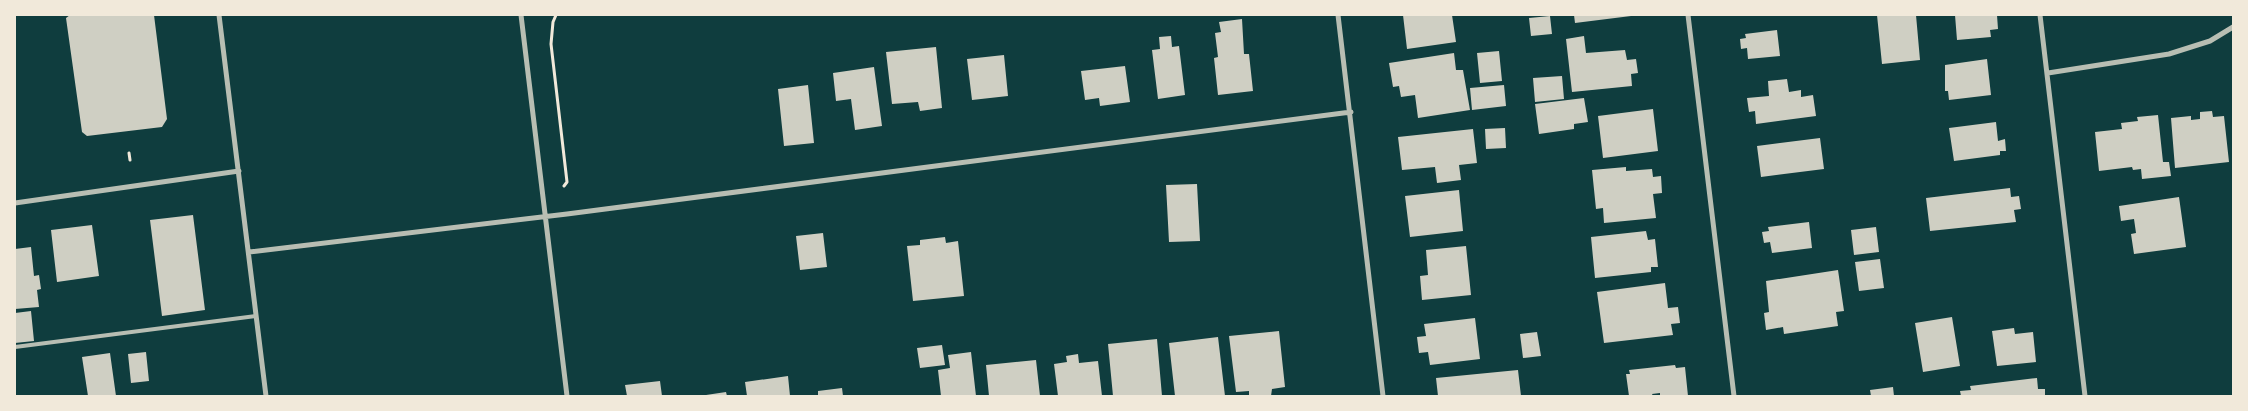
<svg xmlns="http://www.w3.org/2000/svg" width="2248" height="411" font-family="'DM Sans',sans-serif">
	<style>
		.building { fill: #cfcfc3 }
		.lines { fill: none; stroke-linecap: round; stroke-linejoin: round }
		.path { stroke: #f1e9da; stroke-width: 3 }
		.service { stroke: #b8beb3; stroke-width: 4 }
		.minor { stroke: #b8beb3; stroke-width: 5 }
	</style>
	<rect width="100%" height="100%" fill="#0f3d3e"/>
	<path class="building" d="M70 15H154L167 119 162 127 87 136 82 132 66 18Z
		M1403 15H1452L1456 42 1407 49Z
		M1574 15H1631V16L1575 23Z
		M1877 15H1916L1920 60 1882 64Z
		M1955 15H1997L1998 29 1990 30 1991 37 1957 40Z
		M1550 16 1552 34 1531 36 1529 18Z
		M1242 19 1244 54H1249L1253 91 1218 95 1214 58 1218 57 1215 33 1221 32 1219 22Z
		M1777 30 1780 56 1748 59 1747 48 1741 49 1740 39 1746 38 1745 34Z
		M1171 36 1172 47 1179 46 1185 95 1158 99 1152 50 1160 49 1159 37Z
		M1584 36 1586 53 1625 50 1627 60 1636 59 1638 73 1631 74 1632 86 1572 92 1566 39Z
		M936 47 942 108 920 111 918 102 892 104 886 52Z
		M1499 51 1502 81 1480 83 1477 53Z
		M1454 53 1456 70H1463L1470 110 1418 118 1415 95 1401 97 1399 86 1393 87 1389 63Z
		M1004 55 1008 96 972 100 967 59Z
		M1987 59 1991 95 1949 100 1948 91H1945V65Z
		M1125 66 1130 102 1100 106 1099 98 1085 100 1081 71Z
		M874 67 882 126 855 130 851 99 836 101 833 73Z
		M1562 76 1564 99 1535 102 1533 78Z
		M1787 79 1789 92 1801 90V97L1813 95 1816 116 1756 124 1755 111 1749 112 1747 98 1769 96 1768 81Z
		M808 85 814 143 784 146 778 89Z
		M1504 85 1506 106 1472 110 1470 88Z
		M1584 98 1588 122 1574 124V129L1539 134 1535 104Z
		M1653 109 1658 151 1603 158 1598 116Z
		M2212 111 2213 117 2224 116 2229 162 2175 168 2171 118 2191 116V120L2200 119V112Z
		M2158 115 2163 162H2169L2171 176 2142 179 2141 169 2133 170 2132 167 2099 171 2095 132 2122 129 2121 123 2138 121 2137 117Z
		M1996 122 1998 141 2005 139 2006 151H2000V155L1954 161 1949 128Z
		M1505 128 1506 148 1486 149 1485 129Z
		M1473 129 1477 163 1459 165 1461 180 1437 183 1435 167 1402 170 1398 137Z
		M1820 138 1824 169 1761 177 1757 146Z
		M1626 167V171L1652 169 1653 177 1661 176 1662 193 1653 194 1656 218 1604 223 1603 208 1596 209 1592 170Z
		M1197 184 1200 241 1169 242 1166 185Z
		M2010 188 2011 197 2019 196 2021 209 2014 210 2016 222 1930 231 1926 198Z
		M1459 190 1463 231 1410 237 1405 196Z
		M2179 197 2186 247 2134 254 2131 234 2136 233 2134 219 2121 221 2119 206Z
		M193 215 205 310 162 316 150 220Z
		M1809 222 1812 248 1772 253 1770 242 1764 243 1762 232 1769 231 1768 227Z
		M92 225 99 276 57 282 51 230Z
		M1876 227 1879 252 1854 255 1851 230Z
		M1646 231 1648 240 1655 239 1658 267H1651V272L1595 278 1591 237Z
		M823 233 827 267 800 270 796 236Z
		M945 237 946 243 958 241 964 296 913 301 907 246 920 245V240Z
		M1466 246 1471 295 1422 300 1420 276 1428 275 1426 250Z
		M31 247 34 276 39 275 41 289 37 290 39 307 15 309V249Z
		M1880 259 1884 288 1859 291 1855 262Z
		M1838 270 1844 311 1836 312 1838 326 1784 334 1783 327 1766 330 1764 313 1769 312 1766 281Z
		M1665 283 1668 308 1678 307 1680 323 1671 324 1673 335 1604 343 1597 292Z
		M31 311 34 341 15 343V313Z
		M1952 317 1960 366 1923 372 1915 323Z
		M1475 318 1480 359 1430 365 1428 352 1419 353 1417 337 1426 336 1424 324Z
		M2014 328 2015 334 2033 332 2036 362 1997 366 1992 331Z
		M1279 331 1285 387 1272 389 1271 396H1249V391L1236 392 1229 336Z
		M1537 332 1541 356 1523 358 1520 334Z
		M1218 337 1225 396H1175L1169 343Z
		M1157 339 1162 396H1113L1108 344Z
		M942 345 945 365 920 368 917 348Z
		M146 352 149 381 131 383 128 354Z
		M971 352 976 396H941L938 370 950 368 948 355Z
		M110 353 116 396H88L82 357Z
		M1078 354 1079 363 1098 361 1102 396H1058L1054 364 1067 362 1066 356Z
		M1036 360 1040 396H989L986 365Z
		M1675 365 1676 368 1685 367 1688 396H1660V393L1652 394 1653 396H1629L1626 374H1630L1629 370Z
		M1518 370 1521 396H1438L1436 378Z
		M788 376 790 396H747L745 382Z
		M2037 378 2038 389H2045V396H1961L1960 391 1971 390 1970 386Z
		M660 381 662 396H627L625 385Z
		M1893 387 1894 396H1871L1870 390Z
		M842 388 843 396H818V391Z
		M726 392 727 396H707L706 395Z"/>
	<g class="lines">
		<path class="path" d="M556 15 553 22 551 44 567 182 564 186
			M129 153 130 160"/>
		<path class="service" d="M15 347 256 316"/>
		<path class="minor" d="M219 15 266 396
			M521 15 567 396
			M1338 15 1383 396
			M1688 15 1734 396
			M2040 15 2085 396
			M2048 73 2169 54 2210 41 2233 27
			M15 203 239 171
			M249 252 567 214 1351 112"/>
	</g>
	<rect width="2248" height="411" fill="none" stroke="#f1e9da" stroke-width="32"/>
</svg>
